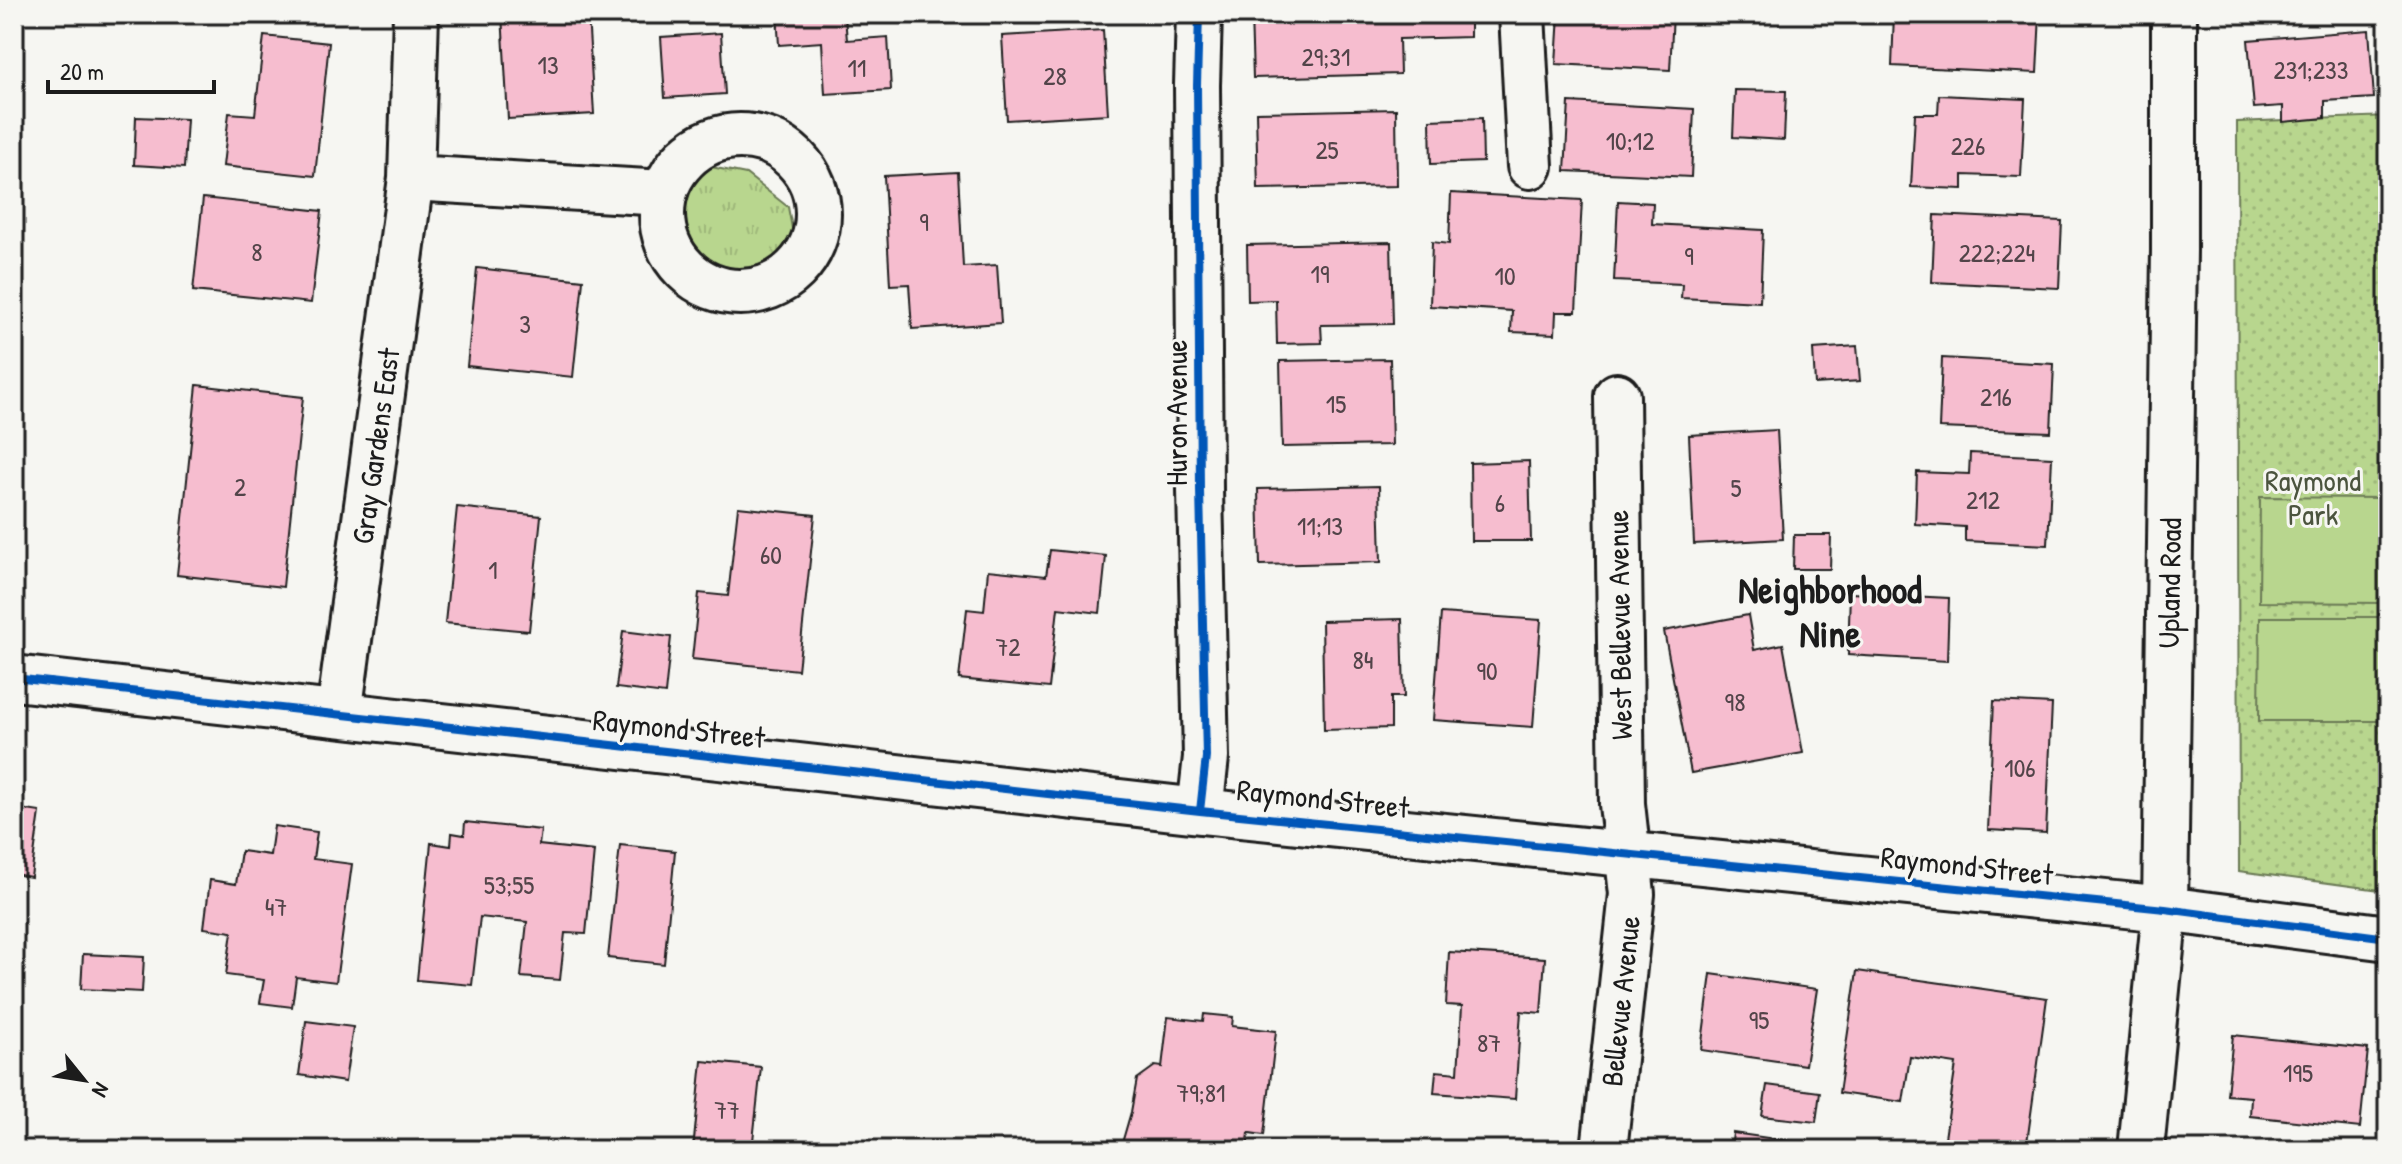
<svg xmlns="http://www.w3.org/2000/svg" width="2402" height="1164" font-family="'Patrick Hand',sans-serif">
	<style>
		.grass { fill: url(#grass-tufts); stroke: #6a7955; stroke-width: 2 }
		.park { fill: url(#park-dots); stroke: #6a7955; stroke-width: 2 }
		.pitch { fill: #b8d68e; stroke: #6a7955; stroke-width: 2 }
		.building { fill: #f6bdcf; stroke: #1c1c1c; stroke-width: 2 }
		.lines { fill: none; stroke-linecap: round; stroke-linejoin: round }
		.minor-casing { stroke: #1c1c1c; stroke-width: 50 }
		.minor { stroke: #f6f6f2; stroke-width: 44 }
		.cycleway-casing { stroke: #f6f6f2; stroke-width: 13 }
		.cycleway { stroke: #0057b8; stroke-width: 8 }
		.labels { text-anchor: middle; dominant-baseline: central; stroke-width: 6; stroke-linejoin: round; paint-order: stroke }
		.number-label { font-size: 26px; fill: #524449 }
		.street-label { font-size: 30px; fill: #1c1c1c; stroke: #f6f6f2 }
		.park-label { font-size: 30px; fill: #4b543e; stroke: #f6f6f2 }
		.district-label { font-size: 38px; font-weight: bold; fill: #1c1c1c; stroke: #f6f6f2 }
	</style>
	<defs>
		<pattern id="grass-tufts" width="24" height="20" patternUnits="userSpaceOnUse" patternTransform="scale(2)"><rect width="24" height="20" fill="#b8d68e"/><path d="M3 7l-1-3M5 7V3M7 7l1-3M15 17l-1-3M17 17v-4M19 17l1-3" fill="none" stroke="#9eb77a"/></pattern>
		<pattern id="park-dots" width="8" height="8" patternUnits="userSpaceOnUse" patternTransform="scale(2)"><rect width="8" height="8" fill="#b8d68e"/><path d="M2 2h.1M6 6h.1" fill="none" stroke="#9eb77a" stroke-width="1.8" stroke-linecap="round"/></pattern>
	</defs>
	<rect width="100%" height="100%" fill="#f6f6f2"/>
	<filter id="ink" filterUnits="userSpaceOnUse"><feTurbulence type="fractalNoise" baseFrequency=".0125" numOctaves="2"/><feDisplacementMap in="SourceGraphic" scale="16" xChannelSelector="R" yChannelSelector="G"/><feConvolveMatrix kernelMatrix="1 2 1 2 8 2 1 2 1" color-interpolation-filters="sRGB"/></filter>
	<g filter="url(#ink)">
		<path class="grass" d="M706 166 746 174 788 207 795 244 763 282 729 275 702 256 682 225V197Z"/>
		<path class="park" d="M2388 116V891L2239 871 2237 122Z"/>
		<path class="pitch" d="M2260 497 2388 498V603L2259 602Z
			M2260 617H2388V721H2259Z"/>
		<path class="building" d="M502 14H588L594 114 508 119Z
			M777 14H869V16L845 17 847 40 888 37 891 90 825 94 822 42 779 45Z
			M1251 14H1470V37L1399 39 1400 74 1253 78Z
			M1559 14H1673L1670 70 1556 64Z
			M1894 14H2040L2037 73 1892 66Z
			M1103 30 1108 114 1007 120 1002 36Z
			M2369 30 2374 98 2325 101V118L2283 122V106L2254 108 2248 40Z
			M721 33 725 94 665 98 661 37Z
			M264 36 329 43 315 176 223 166 229 113 255 115Z
			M1735 90 1786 91 1784 140 1733 137Z
			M1939 95 2025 99 2021 177 1963 175V189L1911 187 1915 114H1938Z
			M1569 102 1694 109 1691 177 1565 171Z
			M1396 109 1397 186 1258 189 1256 112Z
			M136 117 187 119 184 168 134 165Z
			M1482 118 1483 162 1431 164 1430 120Z
			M958 172 963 267 997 265 1001 323 912 329 909 284 890 285 884 176Z
			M1451 193 1582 200 1576 312H1556L1555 334 1511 332 1512 311 1430 306 1432 242 1449 244Z
			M203 198 322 211 311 303 193 291Z
			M1618 201 1653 203 1652 224 1763 230 1760 302 1681 298 1682 284 1614 281Z
			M1935 215 2062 221 2059 288 1932 282Z
			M1391 242 1393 324 1321 325 1322 343 1277 344 1276 300 1248 301 1247 245Z
			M477 268 583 280 573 377 467 366Z
			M1857 346 1860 381 1815 384 1813 349Z
			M1942 358 2054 364 2051 432 1939 428Z
			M1390 359 1392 445 1282 447 1280 361Z
			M197 385 303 397 283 587 177 575Z
			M1777 430 1783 539 1694 544 1689 435Z
			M1970 453 2052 457 2048 545 1965 541V527L1915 524 1917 472 1969 474Z
			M1529 461 1531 541H1471L1470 463Z
			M1379 486 1381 562 1260 565 1258 489Z
			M457 507 541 516 529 631 445 623Z
			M738 507 815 515 798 670 692 659 699 593 728 596Z
			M1794 535H1831L1830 569H1793Z
			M1050 550 1106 556 1100 613 1058 608 1049 688 959 679 967 609 984 611 988 570 1046 576Z
			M1850 593 1949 598 1947 661 1848 655Z
			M1441 613 1541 620 1533 727 1433 720Z
			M1748 615 1754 650 1783 644 1803 753 1691 773 1664 631Z
			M1402 619 1404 697H1391V728L1324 730 1322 621Z
			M623 631 671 637 665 694 616 688Z
			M1994 701 2052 704 2046 833 1988 830Z
			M14 808 40 812 31 877 14 874Z
			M465 822 541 830 539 845 594 851 586 934 565 933 560 980 521 977 527 922 480 917 472 985 417 980 431 843 451 846 452 833 464 835Z
			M274 826 317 832 313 859 352 864 336 982 296 977 292 1007 260 1003 264 980 226 975 232 932 204 928 210 880 236 884 241 851 270 855Z
			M620 845 675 851 664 964 608 958Z
			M1449 952 1545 958 1541 1013 1521 1011 1515 1099 1434 1093 1436 1071 1458 1073 1462 1006 1446 1005Z
			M83 954 144 957 142 992 81 989Z
			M1857 971 2047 998 2026 1150H1981L1944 1145 1956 1064 1910 1057 1903 1102 1839 1093Z
			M1711 974 1817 989 1805 1065 1701 1050Z
			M1204 1014 1233 1017 1232 1026 1276 1031 1264 1135 1249 1133 1247 1150H1120L1131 1112 1137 1079 1155 1066 1162 1067 1168 1017 1203 1021Z
			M306 1021 353 1027 345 1082 299 1075Z
			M2233 1035 2368 1049 2360 1128 2250 1116 2251 1097 2227 1095Z
			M702 1061 761 1067 752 1150H693Z
			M14 1069 21 1070 14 1128Z
			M1767 1085 1820 1092 1816 1122 1762 1116Z
			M1733 1133 1804 1143 1803 1150H1731Z"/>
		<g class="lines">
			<g class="minor-casing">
				<path id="minor" d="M1199 14 1197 85 1200 490 1206 757 1200 811
					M1522 14 1530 166
					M662 214a78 78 0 1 1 156 0a78 78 0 1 1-156 0Z
					M411 178 664 193
					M14 678 1200 811 2165 909 2388 938
					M339 714 411 178 416 14
					M1604 1150 1632 894 1622 804 1617 396
					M2141 1150 2165 909 2174 250V14"/>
			</g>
			<use href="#minor" class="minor"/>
			<g class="cycleway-casing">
				<path id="cycleway" d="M1199 14 1197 85 1200 490 1206 757 1200 811
					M14 678 1200 811 2165 909 2388 938"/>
			</g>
			<use href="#cycleway" class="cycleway"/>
		</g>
	</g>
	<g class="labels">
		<g class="number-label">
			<text x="1326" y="56">29;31</text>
			<text x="548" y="64">13</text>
			<text x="857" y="67">11</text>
			<text x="2311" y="69">231;233</text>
			<text x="1055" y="75">28</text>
			<text x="1630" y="140">10;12</text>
			<text x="1968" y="145">226</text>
			<text x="1327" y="149">25</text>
			<text x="924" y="221">9</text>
			<text x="257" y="251">8</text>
			<text x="1997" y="252">222;224</text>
			<text x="1689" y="255">9</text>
			<text x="1320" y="273">19</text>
			<text x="1505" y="275">10</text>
			<text x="525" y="323">3</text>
			<text x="1996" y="396">216</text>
			<text x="1336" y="403">15</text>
			<text x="240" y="486">2</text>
			<text x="1736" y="487">5</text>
			<text x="1983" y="499">212</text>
			<text x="1500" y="502">6</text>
			<text x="1320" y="525">11;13</text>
			<text x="771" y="554">60</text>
			<text x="493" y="569">1</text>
			<text x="1008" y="646">72</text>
			<text x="1363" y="659">84</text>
			<text x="1487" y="670">90</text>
			<text x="1735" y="701">98</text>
			<text x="2020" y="767">106</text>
			<text x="509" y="884">53;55</text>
			<text x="276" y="906">47</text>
			<text x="1759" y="1019">95</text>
			<text x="1489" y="1042">87</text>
			<text x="2298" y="1072">195</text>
			<text x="1201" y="1092">79;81</text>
			<text x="727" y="1109">77</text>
		</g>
		<g class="street-label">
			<text transform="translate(1176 413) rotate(-90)">Huron Avenue</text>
			<text transform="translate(375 446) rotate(-82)">Gray Gardens East</text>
			<text transform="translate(2169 583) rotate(-89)">Upland Road</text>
			<text transform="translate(1619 625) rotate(-91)">West Bellevue Avenue</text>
			<text transform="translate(679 728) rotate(6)">Raymond Street</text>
			<text transform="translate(1323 798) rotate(6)">Raymond Street</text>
			<text transform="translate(1967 865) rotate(6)">Raymond Street</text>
			<text transform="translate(1620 1001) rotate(-84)">Bellevue Avenue</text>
		</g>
		<g class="park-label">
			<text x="2313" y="480">Raymond<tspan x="2313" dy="34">Park</tspan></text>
		</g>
		<g class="district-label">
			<text x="1830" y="589">Neighborhood<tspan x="1830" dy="44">Nine</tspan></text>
		</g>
	</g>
	<rect width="2402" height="1164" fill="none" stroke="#f6f6f2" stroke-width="48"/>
	<rect x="24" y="24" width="2354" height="1116" fill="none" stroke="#1c1c1c" stroke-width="3" filter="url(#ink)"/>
	<g transform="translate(84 1080) rotate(120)" stroke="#f6f6f2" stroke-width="6" paint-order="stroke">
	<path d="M0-6L14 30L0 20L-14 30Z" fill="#1c1c1c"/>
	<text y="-12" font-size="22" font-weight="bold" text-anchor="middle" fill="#1c1c1c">N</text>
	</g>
	<path d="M48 80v12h166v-12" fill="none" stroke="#1c1c1c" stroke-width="4"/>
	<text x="60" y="80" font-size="24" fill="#1c1c1c" stroke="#f6f6f2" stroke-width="6" paint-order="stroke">20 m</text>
</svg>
